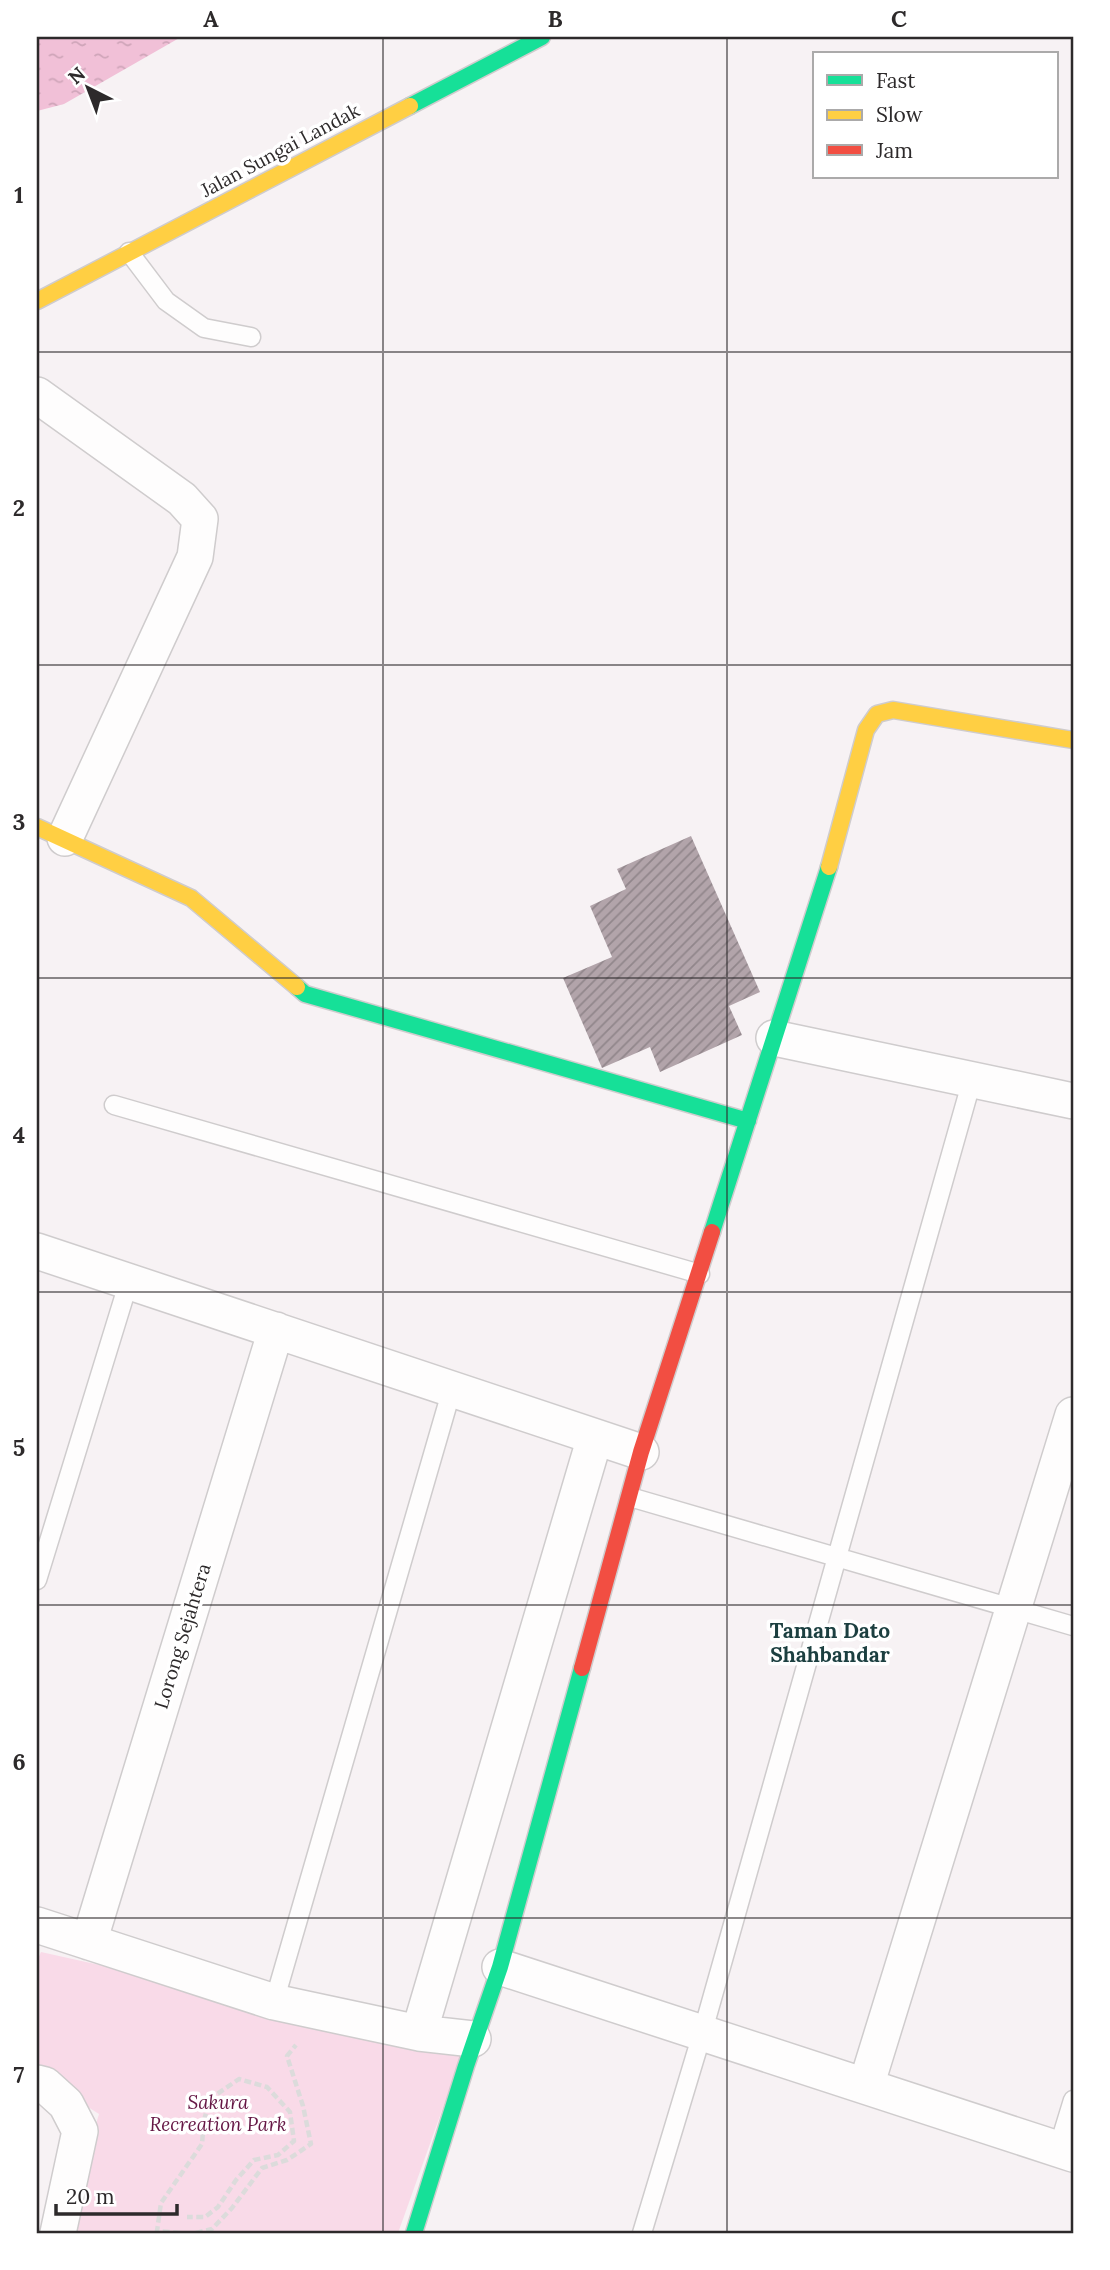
<svg xmlns="http://www.w3.org/2000/svg" width="1110" height="2270" font-family="Lora,serif">
	<style>
		.park { fill: #f9dae8 }
		.water { fill: url(#water-ripples) }
		.building { fill: url(#building-hatch) }
		.lines { fill: none; stroke-linecap: round; stroke-linejoin: round }
		.lane-casing { stroke: #cfcccd; stroke-width: 21 }
		.street-casing { stroke: #cfcccd; stroke-width: 38 }
		.fast-casing { stroke: #cfcccd; stroke-width: 19 }
		.slow-casing { stroke: #cfcccd; stroke-width: 19 }
		.jam-casing { stroke: #cfcccd; stroke-width: 19 }
		.path { stroke: #dcdbdb; stroke-width: 4.5; stroke-dasharray: 7 3.5; stroke-linecap: butt }
		.lane { stroke: #fefdfd; stroke-width: 18 }
		.street { stroke: #fefdfd; stroke-width: 35 }
		.fast { stroke: #16e098; stroke-width: 16 }
		.slow { stroke: #ffcf43; stroke-width: 16 }
		.jam { stroke: #f24e42; stroke-width: 16 }
		.grid { fill: none; stroke: #2d2a2b; stroke-width: 2; stroke-opacity: 0.55 }
		.labels { text-anchor: middle; dominant-baseline: central; stroke-width: 7; stroke-linejoin: round; paint-order: stroke }
		.street-label { font-size: 19px; fill: #2d2a2b; stroke: #fff }
		.park-label { font-size: 19px; font-style: italic; fill: #651745; stroke: #fff }
		.neighbourhood-label { font-size: 21px; font-weight: bold; fill: #1c3f40; stroke: #fff }
		.neatline { fill: none; stroke: #2d2a2b; stroke-width: 2.5 }
		.grid-label { font-size: 23px; text-anchor: middle; font-weight: bold; fill: #2d2a2b }
	</style>
	<defs>
		<pattern id="water-ripples" width="26" height="14" patternUnits="userSpaceOnUse" patternTransform="scale(1.75)"><rect width="26" height="14" fill="#f1c0d7"/><path d="M2 4q2-2 4 0t4 0M15 11q2-2 4 0t4 0" fill="none" stroke="#cfa5b9"/></pattern>
		<pattern id="building-hatch" width="6" height="6" patternUnits="userSpaceOnUse" patternTransform="scale(1.75)"><rect width="6" height="6" fill="#b2a4aa"/><path d="M-1 1l2-2M0 6l6-6M5 7l2-2" fill="none" stroke="#91868b"/></pattern>
	</defs>
	<rect width="100%" height="100%" fill="#f7f2f4"/>
	<path class="park" d="M41 1952 465 2046 398 2233H63L99 2114 50 2083 37 2079V1961Z"/>
	<path class="water" d="M37 37H181L64 104 37 111Z"/>
	<path class="building" d="M691 836 760 992 729 1006 742 1035 660 1072 650 1047 602 1068 563 978 612 957 590 906 626 889 617 869Z"/>
	<g class="lines">
		<g class="lane-casing">
			<path id="lane" d="M129 252 166 301 204 328 251 337
				M114 1105 700 1274
				M630 1497 1073 1626
				M37 1580 129 1281
				M274 2002 452 1389
				M1058 2149 1073 2100
				M642 2233 702 2034 972 1080"/>
		</g>
		<g class="street-casing">
			<path id="street" d="M37 395 182 499 200 519 195 557 65 838
				M774 1038 1073 1101
				M37 1251 641 1452
				M37 1925 274 2002 419 2033 473 2039
				M89 1942 276 1330
				M500 1967 1073 2154
				M419 2033 595 1437
				M37 2083 45 2085 66 2104 80 2131 58 2233
				M866 2086 1073 1415"/>
		</g>
		<g class="fast-casing">
			<path id="fast" d="M410 106 542 37
				M297 987 305 994 748 1121
				M712 1232 829 867
				M414 2233 466 2066 500 1967 582 1668"/>
		</g>
		<g class="slow-casing">
			<path id="slow" d="M37 301 410 106
				M37 827 191 898 297 987
				M829 867 866 730 877 714 893 710 1073 740"/>
		</g>
		<g class="jam-casing">
			<path id="jam" d="M582 1668 641 1452 712 1232"/>
		</g>
		<path class="path" d="M180 2233 157 2231 161 2203 202 2144 204 2120 210 2099 239 2079 267 2087 290 2112 294 2141 278 2155 254 2160 236 2180 218 2207 205 2217H187
			M196 2233 212 2229 232 2208 262 2168 287 2160 311 2144 303 2106 287 2056 296 2045"/>
		<use href="#lane" class="lane"/>
		<use href="#street" class="street"/>
		<use href="#fast" class="fast"/>
		<use href="#slow" class="slow"/>
		<use href="#jam" class="jam"/>
	</g>
	<path class="grid" d="M383 37V2233M727 37V2233M37 352H1073M37 665H1073M37 978H1073M37 1292H1073M37 1605H1073M37 1918H1073"/>
	<g class="labels">
		<g class="street-label">
			<text transform="translate(280 150) rotate(-28)">Jalan Sungai Landak</text>
			<text transform="translate(182 1636) rotate(-73)">Lorong Sejahtera</text>
		</g>
		<g class="park-label">
			<text x="218" y="2102">Sakura<tspan x="218" dy="22">Recreation Park</tspan></text>
		</g>
		<g class="neighbourhood-label">
			<text x="830" y="1630">Taman Dato<tspan x="830" dy="24">Shahbandar</tspan></text>
		</g>
	</g>
	<rect width="1110" height="2270" fill="none" stroke="#ffffff" stroke-width="77"/>
	<rect x="813" y="52" width="245" height="126" fill="#ffffff" stroke="#abaaaa" stroke-width="2"/>
	<rect x="827" y="75" width="35" height="10" fill="#16e098" stroke="#abaaaa" stroke-width="2"/>
	<text x="876" y="88" font-size="21" fill="#2d2a2b">Fast</text>
	<rect x="827" y="110" width="35" height="10" fill="#ffcf43" stroke="#abaaaa" stroke-width="2"/>
	<text x="876" y="122" font-size="21" fill="#2d2a2b">Slow</text>
	<rect x="827" y="145" width="35" height="10" fill="#f24e42" stroke="#abaaaa" stroke-width="2"/>
	<text x="876" y="158" font-size="21" fill="#2d2a2b">Jam</text>
	<g transform="translate(88 88) rotate(318)" stroke="#ffffff" stroke-width="5" paint-order="stroke">
	<path d="M0-5L12 26L0 18L-12 26Z" fill="#2d2a2b"/>
	<text y="-10" font-size="19" font-weight="bold" text-anchor="middle" fill="#2d2a2b">N</text>
	</g>
	<path d="M56 2204v10h121v-10" fill="none" stroke="#2d2a2b" stroke-width="3.5"/>
	<text x="66" y="2204" font-size="21" fill="#2d2a2b" stroke="#ffffff" stroke-width="5" paint-order="stroke">20 m</text>
	<rect x="38" y="38" width="1034" height="2194" class="neatline"/>
	<g class="grid-label">
		<text x="211" y="27">A</text>
		<text x="555" y="27">B</text>
		<text x="899" y="27">C</text>
		<text x="19" y="203">1</text>
		<text x="19" y="516">2</text>
		<text x="19" y="830">3</text>
		<text x="19" y="1143">4</text>
		<text x="19" y="1456">5</text>
		<text x="19" y="1770">6</text>
		<text x="19" y="2083">7</text>
	</g>
</svg>
